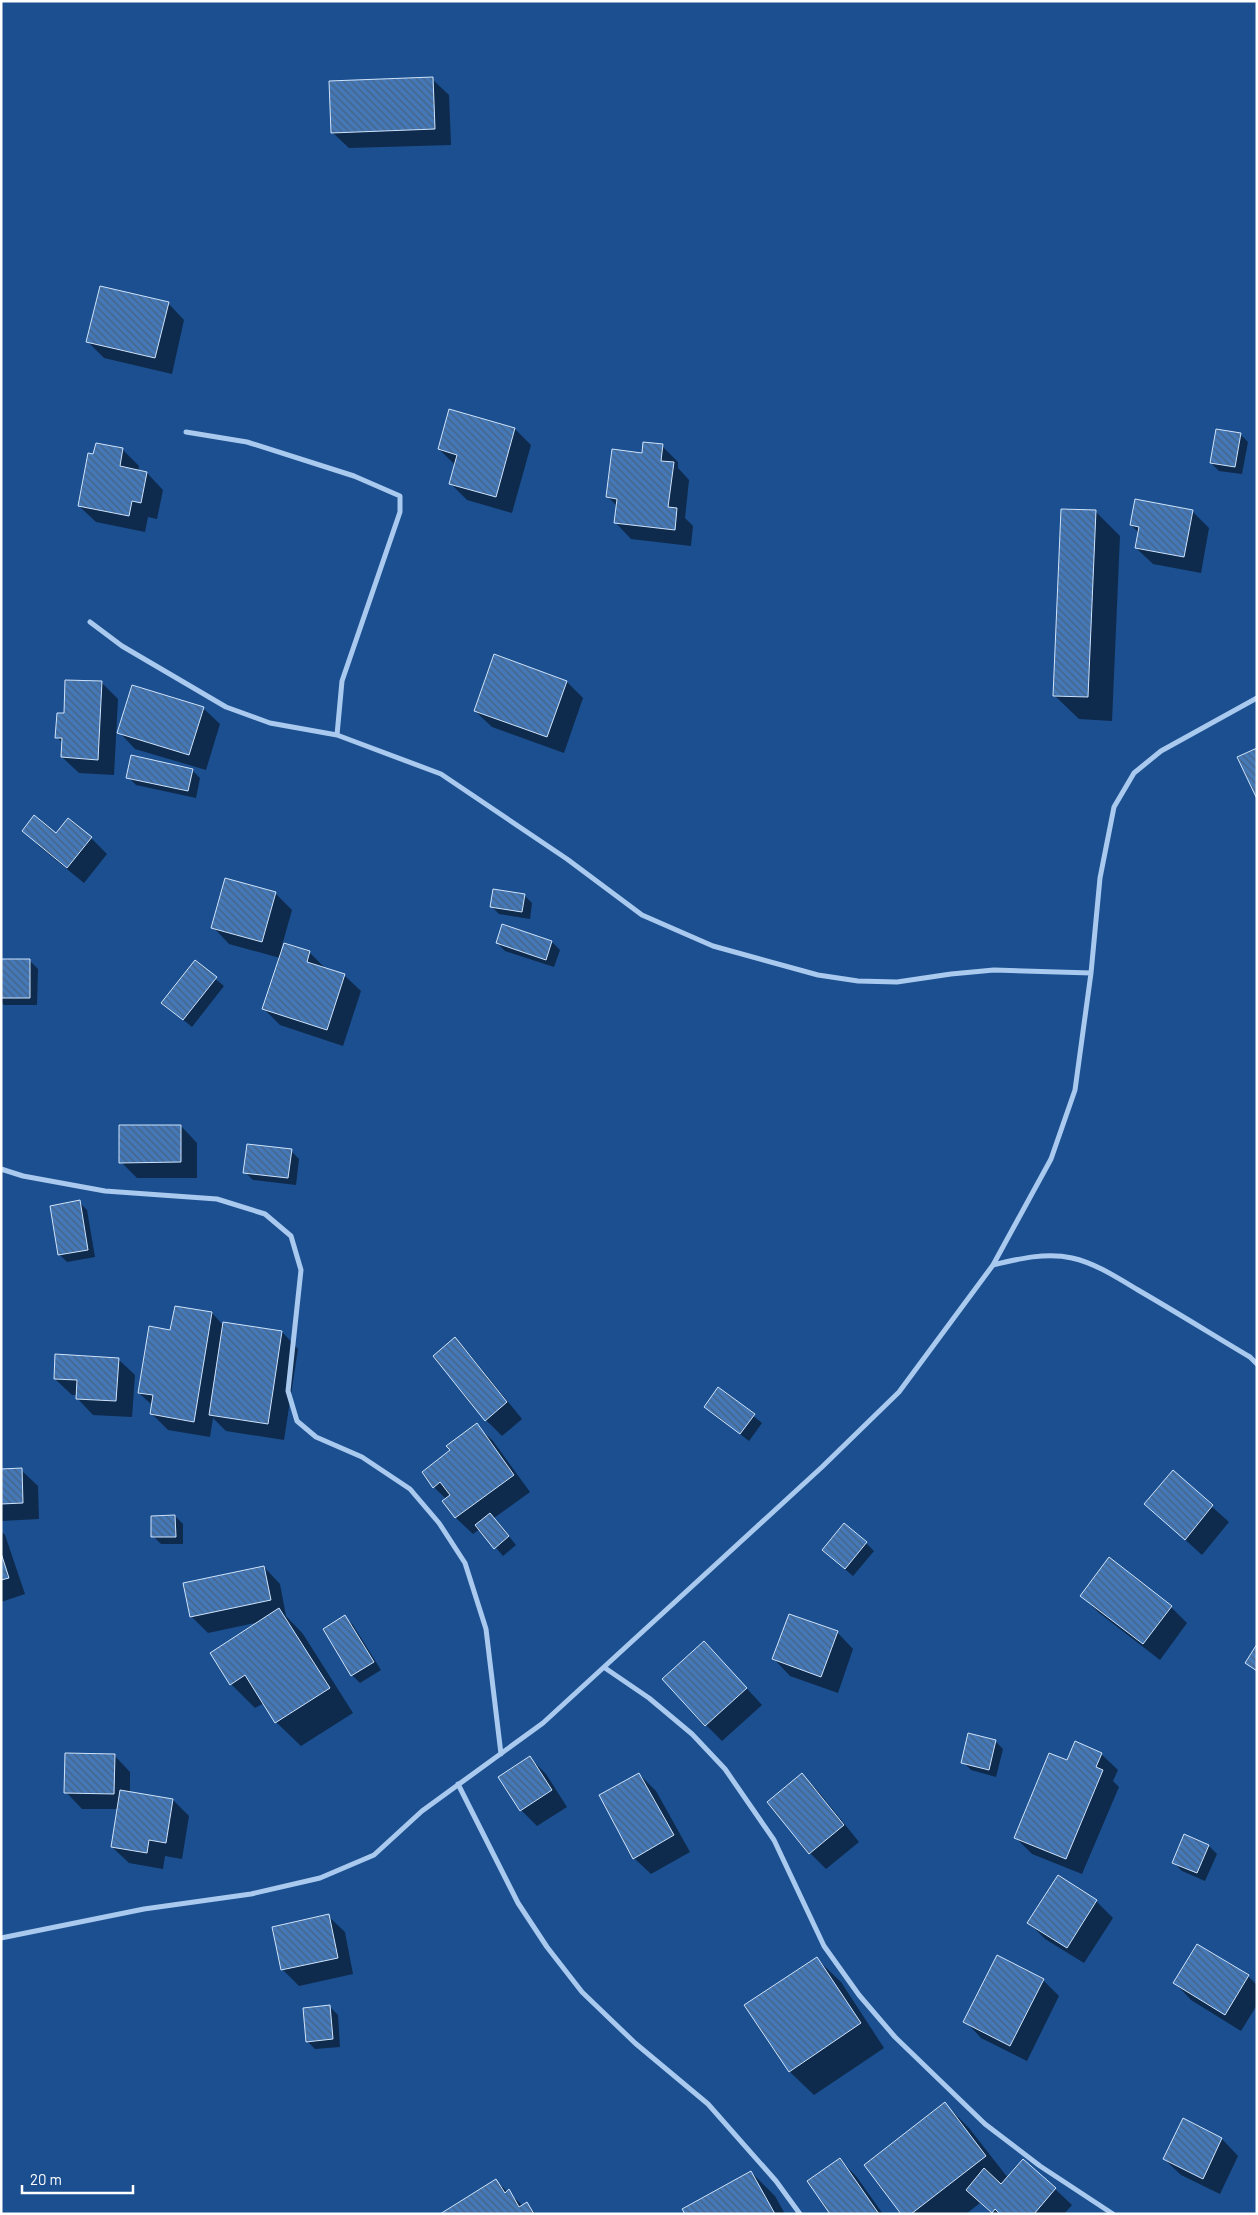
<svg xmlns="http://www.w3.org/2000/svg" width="1258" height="2215" font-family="Barlow,sans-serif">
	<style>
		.shadow { fill: #0007 }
		.building { fill: url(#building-back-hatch); stroke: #cfe3fa }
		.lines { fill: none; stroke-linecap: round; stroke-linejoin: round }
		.minor { stroke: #a9c9ee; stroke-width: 5 }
	</style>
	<defs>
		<pattern id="building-back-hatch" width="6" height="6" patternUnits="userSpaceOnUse" patternTransform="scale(1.25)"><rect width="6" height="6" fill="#4478b7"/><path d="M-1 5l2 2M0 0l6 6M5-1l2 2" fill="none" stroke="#486282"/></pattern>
	</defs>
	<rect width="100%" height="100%" fill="#1b4f8f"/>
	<path class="shadow" d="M432 79 449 95 451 145 349 148 332 132Z
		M168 303 184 320 172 374 104 358 88 342Z
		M450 410 515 429 531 445 512 513 467 500 450 483 455 465 439 449Z
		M1240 434 1248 442 1242 474 1219 471 1211 463Z
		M662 446 678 462V468L689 480 685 518 693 526 691 546 631 539 615 522 617 506 607 496 643 454Z
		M122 449 139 466 138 471 147 473 163 490 157 519 148 517 145 532 96 522 79 506Z
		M1192 511 1209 528 1201 573 1153 564 1136 548 1139 533 1131 525Z
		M1096 512 1120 536 1112 721 1079 719 1054 695Z
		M495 656 567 682 583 698 564 753 492 727 475 711Z
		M101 682 118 699 114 775 79 773 62 757 63 744 57 737 65 714Z
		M203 708 220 724 206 770 135 749 119 732Z
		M192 770 200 778 196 798 136 785 128 777Z
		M24 831 91 838 107 854 84 883 40 847Z
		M275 893 292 910 281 949 309 952 326 969 344 975 361 991 343 1046 280 1025 264 1009 280 958 229 944 213 927Z
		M524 895 532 903 530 919 499 914 491 906Z
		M552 942 560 950 554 967 505 951 497 943Z
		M1 960 30 961 38 969 37 1005H4L1 1002Z
		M195 962 224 986 192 1027 163 1003Z
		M181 1126 197 1143V1178H137L121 1162Z
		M291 1151 299 1159 296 1185 253 1180 245 1172Z
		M79 1202 87 1210 95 1257 67 1262 59 1254Z
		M176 1307 212 1313 224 1326 282 1332 298 1349 284 1440 226 1431 213 1418 210 1437 168 1430 152 1414 153 1406 139 1393 171 1332Z
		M455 1339 471 1356 522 1419 502 1436 486 1420Z
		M118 1359 135 1375 132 1417 93 1415 77 1398V1395H72L55 1379Z
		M719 1389 762 1423 749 1441 706 1407Z
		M476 1425 493 1441 530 1492 494 1518 516 1545 503 1556 480 1529 473 1534 456 1518 444 1502 447 1500 434 1487 452 1451Z
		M21 1470 38 1486 39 1519 1 1521V1471Z
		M1173 1472 1229 1522 1202 1555 1146 1504Z
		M175 1516 183 1524V1544H161L153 1536Z
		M1 1531 5 1535 25 1594 1 1602Z
		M866 1543 874 1551 853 1576 832 1558Z
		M264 1567 280 1584 286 1616 303 1634 353 1713 301 1746 276 1722 264 1703 255 1708 231 1684 260 1622 208 1633 191 1616Z
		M1081 1595 1171 1607 1187 1623 1160 1660 1098 1612Z
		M345 1617 353 1625 381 1670 360 1683 352 1675 324 1630Z
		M837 1632 853 1649 838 1693 790 1676 774 1659Z
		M704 1642 762 1705 722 1741 706 1725Z
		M995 1741 1003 1749 996 1777 971 1770 963 1762Z
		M1101 1754 1118 1770 1113 1781 1119 1787 1082 1874 1032 1854 1015 1837 1067 1762Z
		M114 1755 130 1772V1793L173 1800 189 1816 182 1859 165 1856 163 1869 129 1863 112 1847 118 1809H82L66 1792Z
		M529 1757 546 1774 567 1807 537 1826 521 1810Z
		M639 1774 656 1791 690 1852 651 1874 634 1858Z
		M802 1775 818 1791 859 1842 826 1869 810 1853Z
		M1209 1846 1217 1854 1205 1881 1182 1871 1174 1863Z
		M1058 1877 1096 1901 1113 1918 1084 1963 1045 1939 1029 1923Z
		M328 1916 345 1932 353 1974 299 1986 282 1969Z
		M816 1958 841 1982 884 2048 814 2095 789 2071Z
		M1248 1976 1257 1985V2005L1241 2031 1191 2000 1175 1983Z
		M1043 1980 1059 1996 1027 2061 981 2038 965 2021Z
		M330 2007 338 2015 340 2047 315 2049 307 2041Z
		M945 2104 969 2128 1008 2178 1055 2189 1072 2205 1064 2214H992L980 2203 966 2214H903Z
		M1183 2120 1222 2139 1238 2156 1220 2194 1181 2175 1164 2159Z
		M840 2160 856 2176 883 2214H832Z
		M751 2172 775 2196 785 2214H686Z
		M495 2180 523 2206 526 2204 536 2214H442Z"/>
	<path class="building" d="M433 77 435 129 331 133 329 81Z
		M100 286 169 302 155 358 86 342Z
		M449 409 515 428 496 497 449 484 457 455 438 449Z
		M1216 429 1241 433 1235 467 1210 463Z
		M643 442 663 444 661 461 674 462 668 507 677 508 675 530 614 523 617 499 606 497 612 449 642 453Z
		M96 443 123 448 120 466 147 472 141 503 132 501 129 516 78 506 88 453 93 454Z
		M1135 499 1193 510 1184 557 1135 548 1139 527 1130 525Z
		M1061 509 1096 510 1088 697 1053 696Z
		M494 654 567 681 547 737 474 711Z
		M65 680 102 681 98 760 61 757 62 738H55L57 713H64Z
		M132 685 204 707 189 755 117 733Z
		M1257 748V799L1237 757Z
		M131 755 193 769 188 791 126 778Z
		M34 815 56 833 68 818 92 837 67 868 22 831Z
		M225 878 276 892 262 942 211 928Z
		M493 889 525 894 522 912 490 907Z
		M502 924 552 941 546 960 496 943Z
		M284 943 310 951 307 962 345 974 327 1030 262 1009Z
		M1 959H30V998H1Z
		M195 960 217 977 183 1020 161 1003Z
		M119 1125H181V1162L119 1163Z
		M247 1144 292 1149 288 1178 243 1173Z
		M80 1200 88 1250 58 1255 50 1206Z
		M175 1306 212 1312 194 1422 150 1414 153 1395 138 1393 149 1326 170 1330Z
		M223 1322 282 1331 268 1424 209 1415Z
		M455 1337 507 1402 485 1421 433 1356Z
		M55 1354 119 1358 116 1401 76 1399 77 1380 54 1379Z
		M718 1387 755 1414 740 1434 704 1407Z
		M477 1423 514 1475 455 1518 442 1501 450 1495 440 1482 433 1488 422 1472 450 1450 446 1446Z
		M22 1468 23 1503 1 1504V1469Z
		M1173 1470 1213 1505 1185 1540 1144 1504Z
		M490 1513 509 1536 494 1549 475 1525Z
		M175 1515 176 1537H151V1516Z
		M844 1523 867 1542 845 1569 822 1550Z
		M1 1553 9 1578 1 1580Z
		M1109 1557 1172 1606 1143 1644 1080 1596Z
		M264 1566 271 1600 190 1617 183 1583Z
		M279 1608 330 1688 275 1723 245 1675 230 1685 210 1653Z
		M789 1614 838 1631 821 1677 772 1659Z
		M345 1615 374 1662 351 1676 323 1629Z
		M704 1641 747 1688 705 1726 662 1679Z
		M1257 1644V1671L1245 1663Z
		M968 1733 996 1740 989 1770 961 1763Z
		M1075 1741 1102 1753 1096 1767 1103 1770 1066 1859 1014 1838 1049 1753 1067 1760Z
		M65 1753 115 1754 114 1794 64 1793Z
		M530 1756 552 1790 520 1811 498 1777Z
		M639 1773 674 1835 633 1859 599 1795Z
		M802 1773 844 1825 809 1854 767 1802Z
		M120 1790 173 1799 166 1843 149 1840 147 1853 111 1847Z
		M1184 1834 1209 1845 1197 1873 1172 1863Z
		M1058 1875 1097 1900 1067 1948 1027 1923Z
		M329 1914 338 1958 281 1970 272 1927Z
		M1197 1944 1249 1975 1225 2015 1173 1983Z
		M997 1955 1044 1979 1010 2046 963 2022Z
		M817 1957 861 2023 789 2072 744 2005Z
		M330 2005 333 2039 306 2042 303 2008Z
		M945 2102 986 2156 911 2214H901L864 2165Z
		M1183 2118 1222 2138 1203 2179 1163 2159Z
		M840 2158 879 2214H830L807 2181Z
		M1023 2159 1056 2188 1034 2214H1000L995 2209 992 2213 966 2190 984 2168 1001 2184Z
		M751 2171 775 2214H685L682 2209Z
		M496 2179 505 2193 509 2189 519 2207 527 2202 534 2214H440Z"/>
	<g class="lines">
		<path class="minor" d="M186 432 247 442 354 476 400 496V512L342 681 337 735
			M90 622 122 646 226 707 270 723 337 735 441 774 567 859 642 915 713 946 818 975 858 981 897 982 951 974 994 970 1091 973
			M1 1169 23 1176 105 1191 217 1199 265 1214 291 1236 301 1270 288 1391 297 1421 316 1437 362 1457 410 1489 439 1523 465 1563 486 1629 501 1754
			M993 1265C1018 1259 1046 1252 1072 1258 1095 1263 1118 1278 1138 1290 1176 1312 1213 1335 1250 1357L1257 1364
			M605 1668 649 1698 692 1734 725 1769 774 1840 824 1946 859 1995 895 2037 985 2124 1040 2166 1113 2214
			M458 1784 518 1903 547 1947 582 1992 635 2043 708 2104 776 2181 800 2214
			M1 1938 144 1909 251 1894 320 1878 374 1855 422 1811 543 1723 822 1467 899 1392 993 1265 1051 1159 1075 1090 1091 973 1100 878 1114 807 1134 773 1161 751 1257 698"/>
	</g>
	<rect width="1258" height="2215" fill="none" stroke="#ffffff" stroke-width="5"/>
	<path d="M22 2185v8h111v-8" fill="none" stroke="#ffffff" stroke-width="2.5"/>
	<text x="30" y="2185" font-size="15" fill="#ffffff" stroke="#1b4f8f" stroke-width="4" paint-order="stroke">20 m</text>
</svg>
